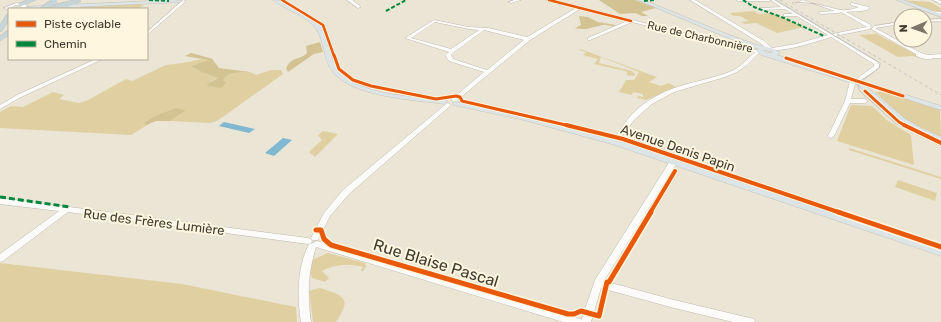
<svg xmlns="http://www.w3.org/2000/svg" width="941" height="322" font-family="Rubik,sans-serif">
	<style>
		.green { fill: #e0d0a1 }
		.forest { fill: #d4c392 }
		.water { fill: #7fb8d0 }
		.lines { fill: none; stroke-linecap: round; stroke-linejoin: round }
		.minor-casing { stroke: #c0bbaf; stroke-width: 1 }
		.major-casing { stroke: #c6c3bb; stroke-width: 1 }
		.highway-casing { stroke: #c6c3bb; stroke-width: 1 }
		.minor { fill: #fcfbf9; fill-rule: evenodd }
		.major { fill: #dce4e6; fill-rule: evenodd }
		.highway { fill: #c5d5d8; fill-rule: evenodd }
		.tram { stroke: #c5c4c0; stroke-width: 1 }
		.rail { stroke: #c5c4c0; stroke-width: 1; stroke-dasharray: 3 3; stroke-linecap: butt }
		.highway-bridge-casing { stroke: #c6c3bb; stroke-width: 7; stroke-linecap: butt }
		.highway-bridge { stroke: #c5d5d8; stroke-width: 6 }
		.quiet-far1 { stroke: #00873e; stroke-width: 2; stroke-dasharray: 4 2; stroke-linecap: butt }
		.quiet { stroke: #00873e; stroke-width: 3; stroke-dasharray: 6 3; stroke-linecap: butt }
		.cycleway-far3-casing { stroke: #fef6df; stroke-width: 4 }
		.cycleway-far2-casing { stroke: #fef6df; stroke-width: 5 }
		.cycleway-far1-casing { stroke: #fef6df; stroke-width: 6 }
		.cycleway-casing { stroke: #fef6df; stroke-width: 8 }
		.cycleway-far3 { stroke: #e8590c; stroke-width: 2.5 }
		.cycleway-far2 { stroke: #e8590c; stroke-width: 3 }
		.cycleway-far1 { stroke: #e8590c; stroke-width: 4 }
		.cycleway { stroke: #e8590c; stroke-width: 5 }
		.labels { text-anchor: middle; dominant-baseline: central; stroke-width: 4; stroke-linejoin: round; paint-order: stroke }
		.far-street-label { font-size: 11px; fill: #3f3b2f; stroke: #fef6df }
		.street-label { font-size: 13px; fill: #3f3b2f; stroke: #fef6df }
		.near-street-label { font-size: 16px; fill: #3f3b2f; stroke: #fef6df }
	</style>
	<rect width="100%" height="100%" fill="#eae5d5"/>
	<path class="green" d="M900 0 930 2 941 8V13Z
		M139 4 144 5 138 9H73L82 7Z
		M754 11 759 14 771 13 805 27 777 33 756 23 745 24 741 22 749 21 740 16H733L730 13Z
		M873 32 915 54 920 58 913 56 898 57 859 35 876 34Z
		M580 49 657 77 649 82 661 86 669 83 676 87 646 100 637 98 638 96 643 97V94L633 92 632 95 619 92 626 80H634L639 72 601 57 599 63 632 71 635 74 634 76 626 75 628 73 625 71 594 64 598 59 583 55 586 52 579 50Z
		M203 59 208 60 191 66 203 73 218 78 209 82 223 80 228 75 233 73 250 72 256 75 271 70H281L283 74 217 121 210 123 170 121 185 110 146 125 149 124 131 135 0 128V112L11 106 23 107 53 92 64 95 59 99 79 103 88 100 126 79 132 81 166 65 183 63Z
		M875 92H885L940 110 941 137 917 127 904 118Z
		M851 105 872 106 888 121 911 135 914 165 837 141Z
		M323 131 338 134 315 157 309 152 322 140 318 135Z
		M849 148 941 177V179L849 150Z
		M898 180 937 193 935 201 895 187Z
		M328 253 365 263 366 267 363 271H361L363 267C349 263 335 264 322 271L329 278 325 282 312 278 310 272 312 260Z
		M0 263 182 284 296 307 297 322H0Z
		M320 288C345 296 352 298 336 322H313L309 291Z"/>
	<path class="forest" d="M599 0H635L656 8 641 12 648 16H642L635 13 620 14Z
		M579 16 588 17 598 22 616 25C611 28 608 24 603 25 592 27 586 31 575 28L581 25Z
		M320 42 323 52 314 54 288 72 286 68C292 56 299 61 307 53L306 46Z
		M191 53 213 59V60L219 68 250 72 233 73 228 75 223 80 226 83 221 88 208 86 207 84 218 78 203 73 191 66 208 60 185 56Z
		M176 108 186 110 170 121H156L146 125 144 123 153 117Z"/>
	<path class="water" d="M224 122 255 129 249 133 219 126Z
		M283 138 292 140 274 156 265 153Z"/>
	<g class="lines">
		<g class="minor-casing">
			<path id="minor" d="M183 0 186 1 147 35V32Z
				M347 0H352L361 7 358 8Z
				M514 0H521L511 3 509 2Z
				M547 0H554L746 49 759 50 761 51 747 65 737 72 725 77 674 92 652 104 634 120 617 143 615 144 612 142C622 126 632 111 648 101 663 91 681 85 699 81 710 78 723 75 734 70 742 65 748 58 755 52L746 51 632 22 590 40H588V38L627 21 580 9 530 40 456 101 454 102 451 100 452 99 484 72 449 61 445 55 449 52 405 38 434 20 469 27 488 28 527 37 576 8ZM435 22 469 29 479 30 451 49 411 38ZM484 30 524 40 487 70 453 59 451 55 454 52Z
				M690 0H695L764 41 772 48 796 44 828 35 797 16H784V14H793L785 9 759 10 758 9 760 8 781 7 771 0 769 1H738L736 0H776L832 34 867 27 841 12 839 13 821 14 819 13V12L835 11 803 0 794 4 792 3C807 0 826 7 841 10 845 11 854 9 859 7L851 5V3H852L869 7V9C863 12 854 11 846 12L871 25 870 29 835 36 880 63 879 68 855 84 851 99H865L868 101 865 103H850L834 136 831 138 829 137 828 136 845 101 850 81 851 80H855L874 66V64L831 37C814 42 786 52 769 50L760 43Z
				M933 0H938L941 1V4Z
				M16 3 28 5C24 9 19 9 13 9L22 6 16 5 10 8 11 9H9V10L4 8Z
				M930 11 941 12V14L930 13Z
				M941 19V21L925 22V20Z
				M901 22V24L875 28 921 53 928 55 941 54V58H932V59C926 60 922 58 916 56V54L871 29 874 26Z
				M96 59H103L21 97 0 109V105L17 95Z
				M448 103 451 105 450 106 349 194 330 216 318 240H312L311 238 324 213 343 190 446 104Z
				M674 159 678 161 604 281 674 300 750 318 754 319 755 322H733L674 308 601 288 591 322H563L316 247C308 272 307 296 311 322H301C297 297 297 267 309 244L313 243 317 241 577 318 581 319V321L595 280 670 161Z
				M0 198 308 238 311 239 312 241 311 243 308 244 68 212 3 261 0 262V254L59 211 0 204Z"/>
		</g>
		<g class="major-casing">
			<path id="major" d="M173 0 184 1 182 2 31 9 19 8 21 7Z
				M273 0C281 0 288 5 295 9 304 14 316 19 322 28 331 44 329 65 345 77 367 95 417 97 445 100L448 102 445 104C415 100 351 97 332 71 323 59 324 36 314 26 303 14 285 10 273 0Z
				M638 0H644C681 15 717 31 754 44 763 47 773 46 780 53L777 55 858 81H863L941 106V110L866 86 904 118 919 127 941 137V142L913 131 898 122 858 85 761 55 756 51 758 49 733 40ZM763 50 770 51 773 53H767Z
				M897 0H903L941 14V17Z
				M455 102 521 115 618 140 941 248V256L612 144 520 119 453 105V103Z"/>
		</g>
		<g class="highway-casing">
			<path id="highway" d="M27 0H36L21 6 18 4Z
				M75 0 81 1C74 6 57 11 49 6Z
				M9 13V20L2 31 0 32V25L7 14Z
				M9 30V35L0 41V36Z"/>
		</g>
		<use href="#minor" class="minor"/>
		<use href="#major" class="major"/>
		<use href="#highway" class="highway"/>
		<path class="tram" d="M775 0 878 62 880 65 879 68 858 84 859 90 895 123 941 146"/>
		<path class="rail" d="M780 0 941 95"/>
		<g class="highway-bridge-casing">
			<path id="highway-bridge" d="M43 9 54 2"/>
		</g>
		<use href="#highway-bridge" class="highway-bridge"/>
		<path class="quiet-far1" d="M149 0 169 1
			M743 0 754 7 784 18 824 36
			M644 1 654 0
			M386 11 406 0"/>
		<path class="quiet" d="M0 197 70 207"/>
		<g class="cycleway-far3-casing">
			<path id="cycleway-far3" d="M282 0 323 25 334 56
				M549 0 631 21"/>
		</g>
		<g class="cycleway-far2-casing">
			<path id="cycleway-far2" d="M334 55 339 69 353 80 371 86 436 99 456 96 460 97 462 101 570 126
				M786 58 903 96
				M865 91 899 122 906 126"/>
		</g>
		<g class="cycleway-far1-casing">
			<path id="cycleway-far1" d="M566 125 623 139 841 213
				M904 125 941 143
				M650 213 675 171"/>
		</g>
		<g class="cycleway-casing">
			<path id="cycleway" d="M838 212 941 247
				M316 230H321L324 239 331 245 568 314H574L581 311 599 316 607 282H609L651 212"/>
		</g>
		<use href="#cycleway-far3" class="cycleway-far3"/>
		<use href="#cycleway-far2" class="cycleway-far2"/>
		<use href="#cycleway-far1" class="cycleway-far1"/>
		<use href="#cycleway" class="cycleway"/>
	</g>
	<g class="labels">
		<g class="far-street-label">
			<text transform="translate(700 37) rotate(13)">Rue de Charbonnière</text>
		</g>
		<g class="street-label">
			<text transform="translate(678 148) rotate(19)">Avenue Denis Papin</text>
			<text transform="translate(154 222) rotate(7)">Rue des Frères Lumière</text>
		</g>
		<g class="near-street-label">
			<text transform="translate(436 263) rotate(17)">Rue Blaise Pascal</text>
		</g>
	</g>
	<rect x="8" y="8" width="140" height="52" fill="#fef6df" stroke="#b2ab99"/>
	<rect x="16" y="21" width="20" height="6" fill="#e8590c" stroke="#b2ab99"/>
	<text x="44" y="28" font-size="12" fill="#3f3b2f">Piste cyclable</text>
	<rect x="16" y="41" width="20" height="6" fill="#00873e" stroke="#b2ab99"/>
	<text x="44" y="48" font-size="12" fill="#3f3b2f">Chemin</text>
	<g transform="translate(913 28) rotate(268)"><circle r="19" fill="#fef6df" stroke="#b2ab99"/>
	<path d="M0-3L7 15L0 10L-7 15Z" fill="#7b7669"/>
	<text y="-6" font-size="11" font-weight="bold" text-anchor="middle" fill="#3f3b2f">N</text>
	</g>
</svg>
